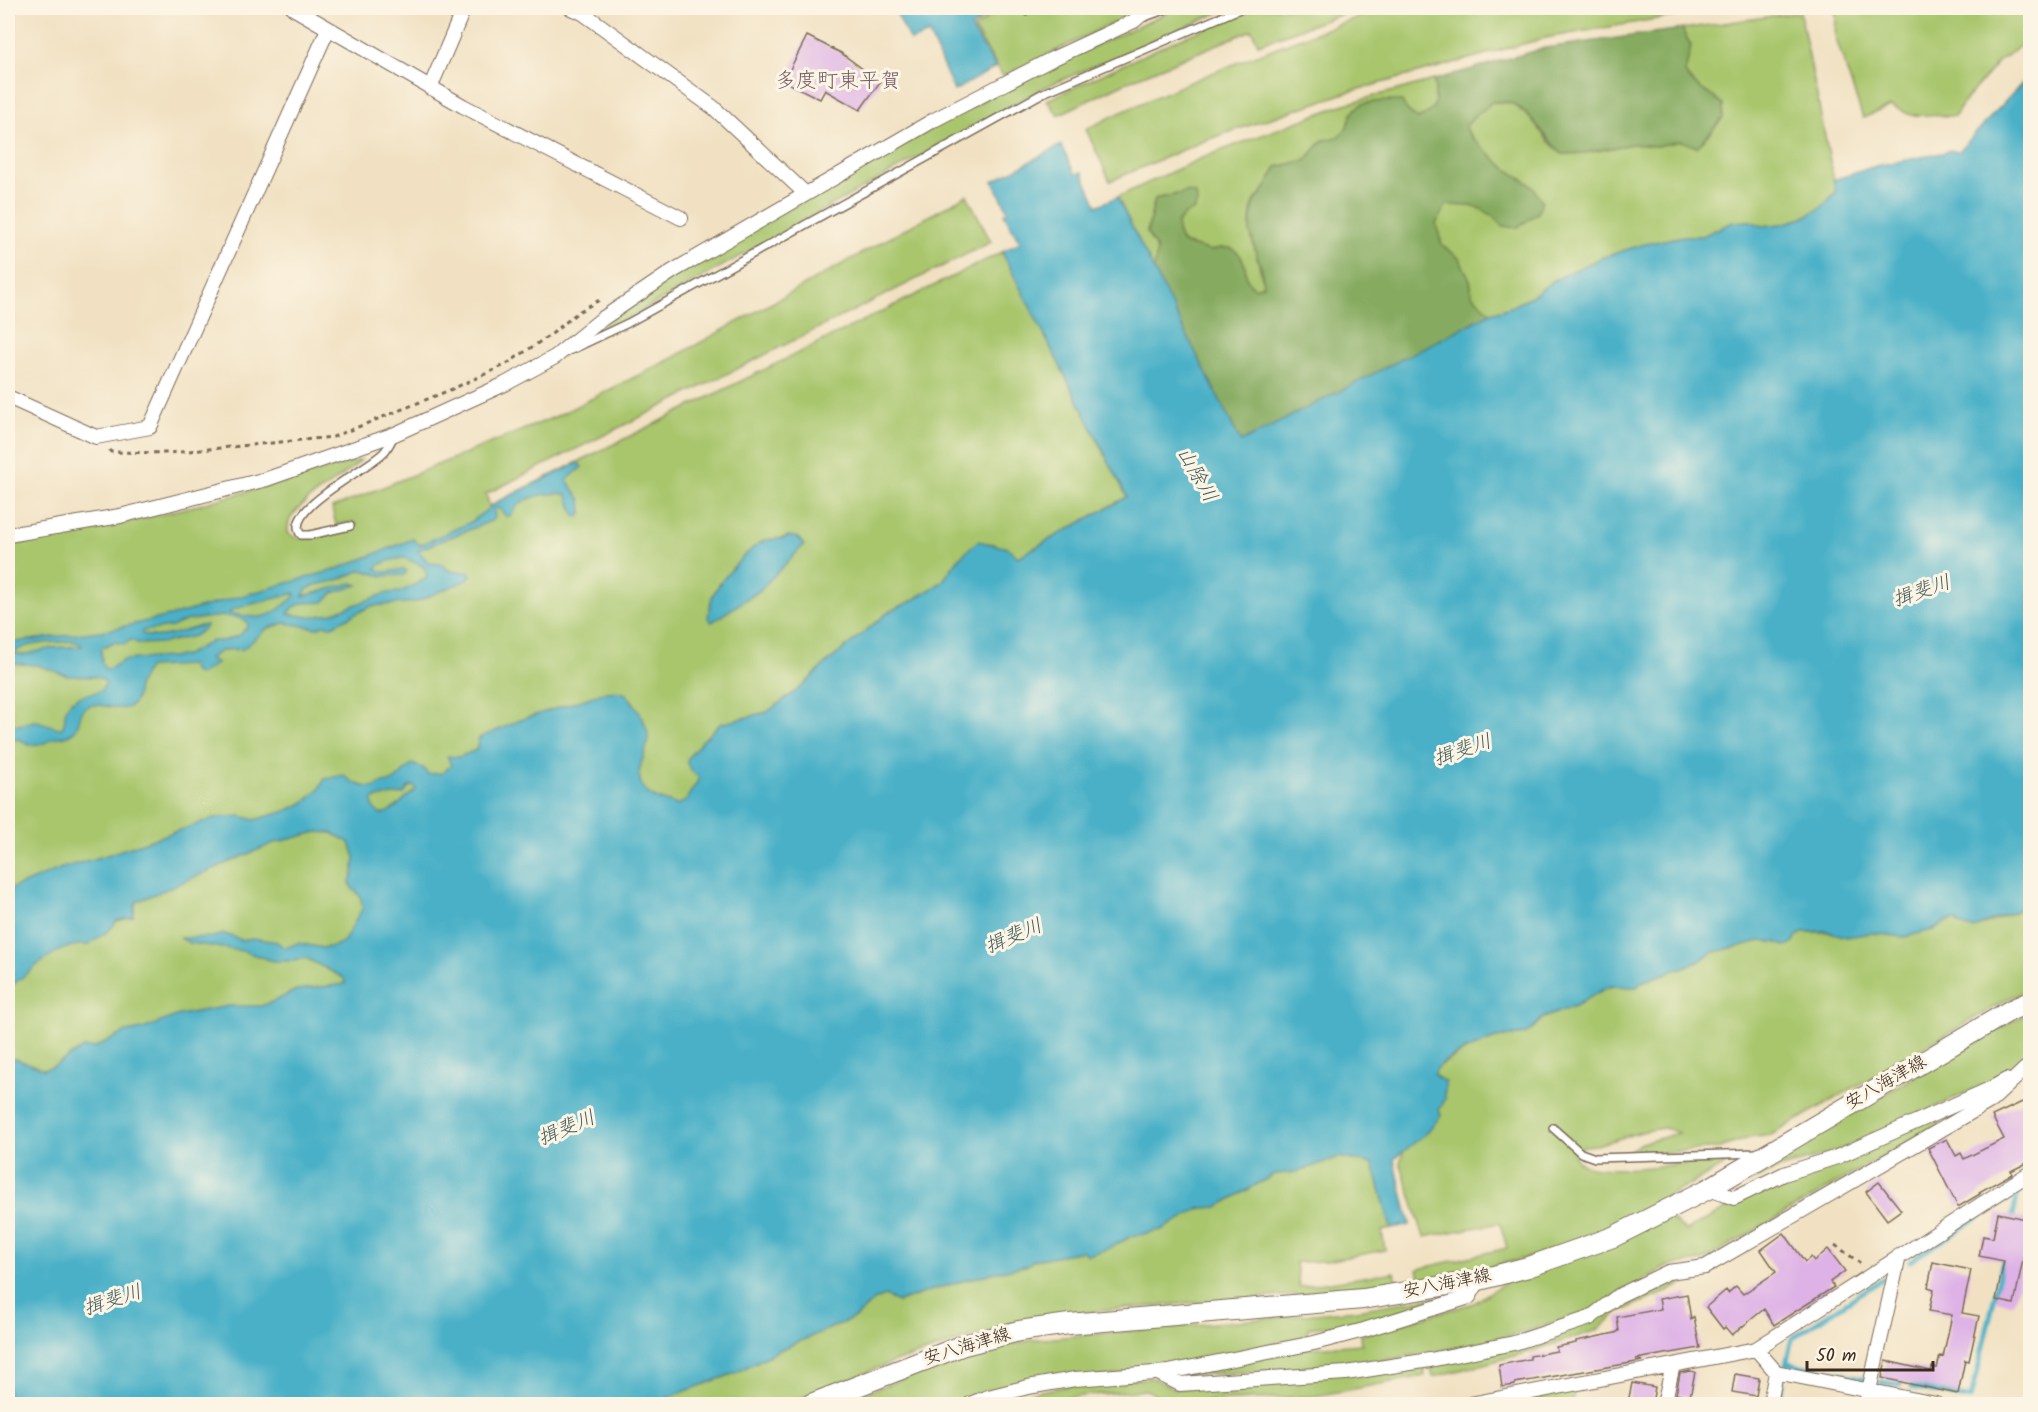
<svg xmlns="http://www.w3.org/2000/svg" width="2038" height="1412" font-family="Kalam,'Klee One',sans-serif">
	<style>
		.green { fill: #a9c66d; stroke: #727846; stroke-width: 1.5; fill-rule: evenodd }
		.forest { fill: #86ab60; stroke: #606a3f; stroke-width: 1.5 }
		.water { fill: #48b0c7; stroke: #426d72; stroke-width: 1.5; fill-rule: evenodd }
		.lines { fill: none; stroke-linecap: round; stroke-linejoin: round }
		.stream { stroke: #48b0c7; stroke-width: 5 }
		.building { fill: #deb2e6 }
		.service-casing { stroke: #7b6a57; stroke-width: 10 }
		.minor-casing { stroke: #7b6a57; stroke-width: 16 }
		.secondary-casing { stroke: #7b6a57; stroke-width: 22 }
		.path { stroke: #7b6a57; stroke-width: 3; stroke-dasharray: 4.5 4.5; stroke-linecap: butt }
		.service { stroke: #fff; stroke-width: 7 }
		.minor { stroke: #fff; stroke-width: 14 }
		.secondary { stroke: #fff; stroke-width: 20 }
		.labels { text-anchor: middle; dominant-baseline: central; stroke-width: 6; stroke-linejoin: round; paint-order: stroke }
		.street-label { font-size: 18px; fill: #3b2a1e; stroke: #fcf5e5 }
		.water-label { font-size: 20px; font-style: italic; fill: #405959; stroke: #fcf5e5 }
		.quarter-label { font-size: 21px; fill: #745a64; stroke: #fcf5e5 }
	</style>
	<rect width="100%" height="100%" fill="#fcf5e5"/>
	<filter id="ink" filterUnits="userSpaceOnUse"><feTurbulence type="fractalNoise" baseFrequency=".0167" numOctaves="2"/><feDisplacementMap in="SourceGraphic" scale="12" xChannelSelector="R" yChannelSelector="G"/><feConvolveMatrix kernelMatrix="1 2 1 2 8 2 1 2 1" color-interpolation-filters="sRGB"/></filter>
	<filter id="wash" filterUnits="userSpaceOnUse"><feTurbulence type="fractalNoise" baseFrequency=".008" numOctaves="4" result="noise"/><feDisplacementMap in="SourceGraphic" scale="24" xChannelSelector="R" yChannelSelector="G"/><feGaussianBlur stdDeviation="1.35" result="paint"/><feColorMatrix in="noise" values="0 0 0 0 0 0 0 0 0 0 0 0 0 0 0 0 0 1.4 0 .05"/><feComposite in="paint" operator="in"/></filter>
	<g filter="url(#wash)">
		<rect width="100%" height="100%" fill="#f1e1c2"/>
		<path class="green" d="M989 8H1145L1003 76 974 29 992 14Z
			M1178 8H1229L1043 88 598 335 596 331 667 278 935 126 1037 72Z
			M1258 8H1359L1258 44 1252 30 1131 80 1058 115 1047 100 1176 40Z
			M1384 8H1671L1674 16 1545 38 1345 93 1206 140 1110 181 1086 129C1182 82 1283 44 1384 8Z
			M1834 8H2030V34L2024 43 1999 61 1966 99 1955 116 1911 115 1891 106 1863 118 1835 36 1836 16Z
			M1800 12 1836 191 1821 208 1803 218 1782 224 1763 226 1750 221 1733 222 1702 236H1684L1641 245 1601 258 1556 279 1535 294 1511 307 1491 313 1472 295 1470 280 1459 258 1442 245 1436 224 1446 205C1473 205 1485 205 1503 226L1531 185C1507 169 1480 152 1465 127L1473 118 1492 102 1511 103 1531 118 1549 142 1563 154 1585 153 1632 144 1656 146 1681 141 1723 104 1694 84 1684 73 1691 46 1682 29Z
			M1434 80C1436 101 1439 109 1418 119L1407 110 1353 113C1346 131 1344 139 1323 140L1306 160 1277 167C1274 174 1270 181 1266 187 1263 193 1257 197 1254 202 1242 229 1261 259 1263 285L1255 288C1253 286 1249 284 1248 281 1245 277 1246 271 1245 266 1239 248 1229 244 1211 251L1183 243 1178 238 1177 223 1185 214 1188 192 1155 199 1147 233 1157 250 1154 271 1117 197 1204 157 1342 105Z
			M967 195 991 242 486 494 490 508 497 502 1002 252 1127 497 1018 557 995 544 978 542 960 557 942 582 914 600 890 611 822 667 804 685 716 793 367 982 104 1060 8 1075V545C128 528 244 492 361 460 341 481 311 492 293 515 288 520 288 526 288 533 303 547 339 531 357 526L353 522 336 525 332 508 557 416 669 360ZM789 536 798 539 803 545 759 591 749 598 737 603 710 607C711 606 711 598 712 597 718 583 752 544 767 540 775 538 781 541 789 536Z
			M2030 905V990L2010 998 1771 1135 1749 1138 1720 1148 1630 1155 1625 1153 1642 1143 1679 1133 1664 1128 1645 1131 1596 1145 1584 1146 1574 1154C1574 1155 1578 1162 1579 1162 1599 1178 1697 1161 1725 1158L1727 1161 1724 1166 1611 1227 1532 1257 1421 1282 1418 1269 1507 1248 1500 1223 1424 1237 1400 1162 1404 1150 1429 1131 1439 1110 1438 1078 1434 1074 1438 1067 1466 1050 1496 1038 1525 1034 1533 1028 1543 1018 1577 1005 1602 990 1612 986 1637 987 1641 982 1698 962 1711 953 1760 941 1775 942 1785 946 1794 943 1797 936 1804 932 1872 933 1933 930 1947 921 1955 920 1962 926 1984 925Z
			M2030 1012V1061L1988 1083 1835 1152 1784 1167 1735 1188 1729 1185 1983 1037Z
			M1982 1099 1702 1261 1668 1266 1592 1311 1514 1335 1455 1348 1350 1366 1177 1376 1299 1349 1362 1344 1361 1335 1474 1303 1507 1281 1670 1218 1686 1231 1775 1182Z
			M1339 1157 1373 1164 1391 1228 1382 1231 1385 1250 1326 1261 1296 1262 1299 1287 1395 1272 1398 1287 1104 1310 1021 1322 891 1363 784 1404H650L735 1373 777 1351 856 1317 875 1300 885 1296 898 1302C941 1286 983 1274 1028 1265L1033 1260 1083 1251 1088 1255 1107 1249 1130 1237 1181 1218 1201 1208 1217 1207 1275 1174 1297 1172Z
			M1704 1272 1667 1292 1618 1312 1598 1330 1526 1353 1433 1377 1431 1368 1424 1370 1425 1376 1315 1396 1176 1403 1146 1390 1071 1397 1036 1404H993L1025 1394 1073 1385 1153 1378 1175 1389 1514 1346 1670 1276Z
			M1434 1297 1435 1301 1363 1323 1308 1328 1307 1336 1173 1367 992 1392 951 1404H835L967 1355 1032 1340 1357 1310Z
			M1574 1390 1572 1404H1510Z"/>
		<path class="forest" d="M1682 29 1691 46 1685 73 1694 84 1723 104V118L1697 147 1681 141 1656 146 1632 144 1585 153 1562 154C1549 142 1527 108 1511 103 1506 101 1497 102 1492 102L1473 118 1465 127 1472 138 1504 167 1531 185 1542 201 1538 213 1517 228 1503 226C1484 205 1473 205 1446 205L1436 224 1442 245 1459 258 1470 280 1472 295 1491 313 1241 443 1154 271 1157 250 1147 233 1155 199 1188 192 1196 194 1197 203 1194 210 1185 214 1177 223 1179 238 1183 243 1211 251C1229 244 1239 248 1245 266 1246 271 1245 277 1248 281 1249 284 1253 286 1255 288L1263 285 1262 271 1250 232 1251 218 1254 203 1265 189 1277 167 1306 160 1323 140C1357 138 1342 112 1363 104 1375 100 1390 101 1402 101L1407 110 1418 119C1439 109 1436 101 1434 80L1545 48Z"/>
		<path class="water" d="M894 8H985L988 14 971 28 996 67 954 91 929 34 910 41Z
			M2030 75V905L1972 929 1962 926 1955 920 1947 921 1933 930 1904 937 1872 933 1847 937 1826 931 1804 932 1797 936 1794 943 1785 946 1775 942 1760 941 1711 953 1698 962 1641 982 1637 987 1612 986 1602 990 1577 1005 1543 1018 1533 1028 1525 1034 1496 1038 1466 1050 1448 1059 1438 1067 1434 1074 1438 1078 1445 1082V1099L1439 1110 1441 1115 1429 1131 1394 1159 1410 1225 1391 1228 1373 1164 1339 1157 1297 1172 1275 1174 1217 1207 1201 1208 1161 1230 1130 1237 1107 1249 1088 1255 1083 1251 1033 1260 1028 1265C983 1274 941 1286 898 1302L885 1296 875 1300 856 1317 777 1351 735 1373 650 1404H8V1059H16L43 1069 52 1067 83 1048H94L126 1032 143 1029 179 1015 229 1006H261L277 1000 296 990 345 984 344 978 306 958 294 961H273L243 951 190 943 180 938 213 937 225 934 242 940 253 938 277 942 285 948 298 943 323 948 335 946 344 941 363 907 360 896 351 887 350 881 353 874 355 857 350 843 332 833 317 832 274 843 136 902 133 917 116 921C111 933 98 935 89 945 57 941 32 972 8 988V890L62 868 104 856 215 818 242 816 254 820 286 811 305 802 318 790 325 779 344 775C353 784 364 788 377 787L379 784 394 781 412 764 423 768 428 774 443 773 451 765 447 756 459 757 476 750 479 738 523 719 606 692C611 692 618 690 624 693 633 698 648 726 648 736 649 753 633 769 642 786 651 801 664 799 677 805L686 801C689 792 696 787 699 777L691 771 687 763 688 758 701 742 720 724 767 712 804 685 822 667 890 611 914 600 942 582 960 557 978 541 1008 548 1018 557 1127 497 1002 252 1020 242 1004 214 1008 211 993 181 1061 145 1075 174 1082 172 1097 206 1117 197 1241 442 1491 313 1511 307 1535 294 1556 279 1601 258 1641 245 1684 236H1702L1733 222 1750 221 1763 226 1782 224 1803 218 1821 208 1836 192 1833 180 1876 166 1952 151H1959ZM413 786 416 788 415 791C403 798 394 813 380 814 374 810 372 807 373 799 384 796 393 795 404 794L409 787Z
			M576 464H580L582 467 567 480 581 500 582 513 579 517 575 516 567 495C558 490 527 497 520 504 516 507 513 512 510 516H506L498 508 494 509 495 517 491 521 418 550 429 563 442 564C450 575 457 570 469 572L471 575 467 580 416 602 371 606 332 626 324 625 316 628 285 623 268 628 243 649 223 650 209 658 217 663 199 675 194 672 191 665 149 667C144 673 140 680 138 687 136 694 138 700 132 705 122 714 104 703 92 705 77 708 82 722 75 730 68 740 53 734 46 743L29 745 19 739 8 741V708C9 713 9 723 15 725 20 726 28 722 34 721 44 721 51 728 62 728 66 723 64 721 65 714 66 697 88 694 101 691L106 683 102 679 97 677 68 676 37 665 8 663V643L108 630 174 615 337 569 413 539 418 544H422L471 522 497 502ZM404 558 423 566 427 574 426 579 400 592 387 593 330 614 310 617 288 614C298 599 308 604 324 602L333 593 358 585 352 583 303 596 306 590 315 585 335 581 362 570 382 576 404 575 407 571 404 569C395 570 383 575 376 568 382 561 395 559 404 558ZM295 593 294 597C266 621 264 619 229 613L232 610C253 603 275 599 295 593ZM223 616 240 618 247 622 248 626 240 635 223 641H212L184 656 124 660 111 668 105 669 102 663 101 648 114 642 125 644 131 640 140 644 162 643 194 636 205 628 206 625C188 628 159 643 141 633L142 631 172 627 185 621 205 618ZM73 641 81 644 82 646 52 648 23 655 14 653C27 641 56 643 73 641Z
			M789 536 798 538 804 545 759 591 712 622 708 618C709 611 710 602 713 595 720 580 751 545 766 540 775 538 781 541 789 536Z"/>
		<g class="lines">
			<path class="stream" d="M1991 1210 2030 1184
				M2012 1220 2018 1192
				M1910 1261 1982 1215
				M1787 1363 1866 1379
				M1786 1365 1792 1338 1883 1279
				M1881 1382 1900 1385
				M1911 1387 1971 1399 2004 1256
				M1779 1404 1783 1383"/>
		</g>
		<g id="blocks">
			<path class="building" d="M807 36 841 53 880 82 860 110 825 90 820 99 784 81Z
				M2031 1098V1161L2011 1171 2012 1174 1979 1192 1980 1194 1958 1207 1928 1148 1947 1139 1956 1156 1961 1153 1964 1159 2004 1139 1992 1116Z
				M1879 1182 1901 1210 1887 1220 1866 1192Z
				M1998 1213 2031 1220 2014 1304 1996 1300 2004 1261 1979 1256 1983 1236 1993 1238Z
				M1784 1233 1805 1262 1811 1257 1814 1261 1828 1249 1845 1271 1830 1282 1834 1287 1774 1325 1764 1309 1732 1335 1725 1327 1723 1329 1706 1307 1726 1290 1728 1293 1736 1286 1743 1294 1776 1272 1761 1250Z
				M1933 1262 1971 1270 1962 1313 1979 1316 1969 1361 1965 1360 1958 1394 1882 1378 1886 1361 1931 1371 1932 1367 1937 1368 1940 1356 1943 1357 1952 1315 1929 1311 1934 1289 1928 1287Z
				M1687 1294 1691 1320 1694 1317 1700 1348 1636 1359 1642 1361 1515 1383V1385L1502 1387 1499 1365 1530 1359V1356L1557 1351 1556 1347 1576 1343V1341L1615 1333 1619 1331 1617 1317 1661 1309 1659 1299Z
				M1690 1371 1695 1372 1690 1397 1676 1394 1680 1373Z
				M1735 1374 1759 1378 1756 1396 1732 1392Z
				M1632 1383 1655 1387 1652 1404 1628 1402Z"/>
		</g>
	</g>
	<g filter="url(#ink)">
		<use href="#blocks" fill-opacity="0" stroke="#7b6a57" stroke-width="1.5"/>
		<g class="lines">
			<g class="service-casing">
				<path id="service" d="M1145 17 1169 8
					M571 350 628 323 1043 93 1242 8
					M350 526 310 535H301C281 510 370 468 384 452 388 448 391 441 394 436
					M1553 1128 1581 1153 1595 1158 1758 1153"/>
			</g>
			<g class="minor-casing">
				<path id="minor" d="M293 8 463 106 681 218
					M571 8 583 13 714 108 806 194
					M430 88 464 8
					M8 397 96 437 150 427 328 29
					M8 535 120 516 267 479 395 434 505 384 555 357 602 319 673 271 934 120 1052 59 1134 21 1149 8
					M1708 1189 1734 1198 1784 1174 1837 1157 1990 1089 2006 1080
					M1756 1349 1776 1372 1936 1404
					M1158 1373 1180 1384 1346 1373 1430 1360 1514 1343 1590 1318 1618 1296 1668 1272 1705 1267 1992 1100 2025 1069
					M970 1404 988 1397 1028 1387 1075 1379 1168 1372 1314 1343 1364 1330 1469 1297 1479 1280
					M1470 1404 1756 1349 2030 1173
					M1664 1404 1673 1365
					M1770 1404 1776 1372
					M1866 1404 1899 1256"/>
			</g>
			<g class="secondary-casing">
				<path id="secondary" d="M811 1404 964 1345 1019 1331 1069 1324 1363 1299 1479 1280 1528 1267 1613 1237 1708 1189 2011 1010 2030 1002"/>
			</g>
			<path class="path" d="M1025 16 1031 8
				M8 22 14 8
				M109 450 111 452 169 453 333 437 450 390 505 365 553 333 578 312 603 298
				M1835 1245 1860 1263"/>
			<use href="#service" class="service"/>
			<use href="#minor" class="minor"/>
			<use href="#secondary" class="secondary"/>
		</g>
	</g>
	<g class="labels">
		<g class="street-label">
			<text transform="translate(1886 1083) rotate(-30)">安八海津線</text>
			<text transform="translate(1447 1284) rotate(-11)">安八海津線</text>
			<text transform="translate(967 1347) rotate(-17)">安八海津線</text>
		</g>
		<g class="water-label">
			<text transform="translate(1196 475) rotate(60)">山除川</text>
			<text transform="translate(1922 592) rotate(-19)">揖斐川</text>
			<text transform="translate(1463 751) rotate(-19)">揖斐川</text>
			<text transform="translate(1014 937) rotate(-23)">揖斐川</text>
			<text transform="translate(567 1129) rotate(-23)">揖斐川</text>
			<text transform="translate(113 1301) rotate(-18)">揖斐川</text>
		</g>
		<g class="quarter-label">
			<text x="838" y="81">多度町東平賀</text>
		</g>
	</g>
	<rect width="2038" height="1412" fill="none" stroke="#fcf5e5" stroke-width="30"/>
	<path d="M1807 1361v9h126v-9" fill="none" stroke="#3b2a1e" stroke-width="3"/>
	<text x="1816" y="1361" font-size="18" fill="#3b2a1e" stroke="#fcf5e5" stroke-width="4.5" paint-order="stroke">50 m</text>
</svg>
